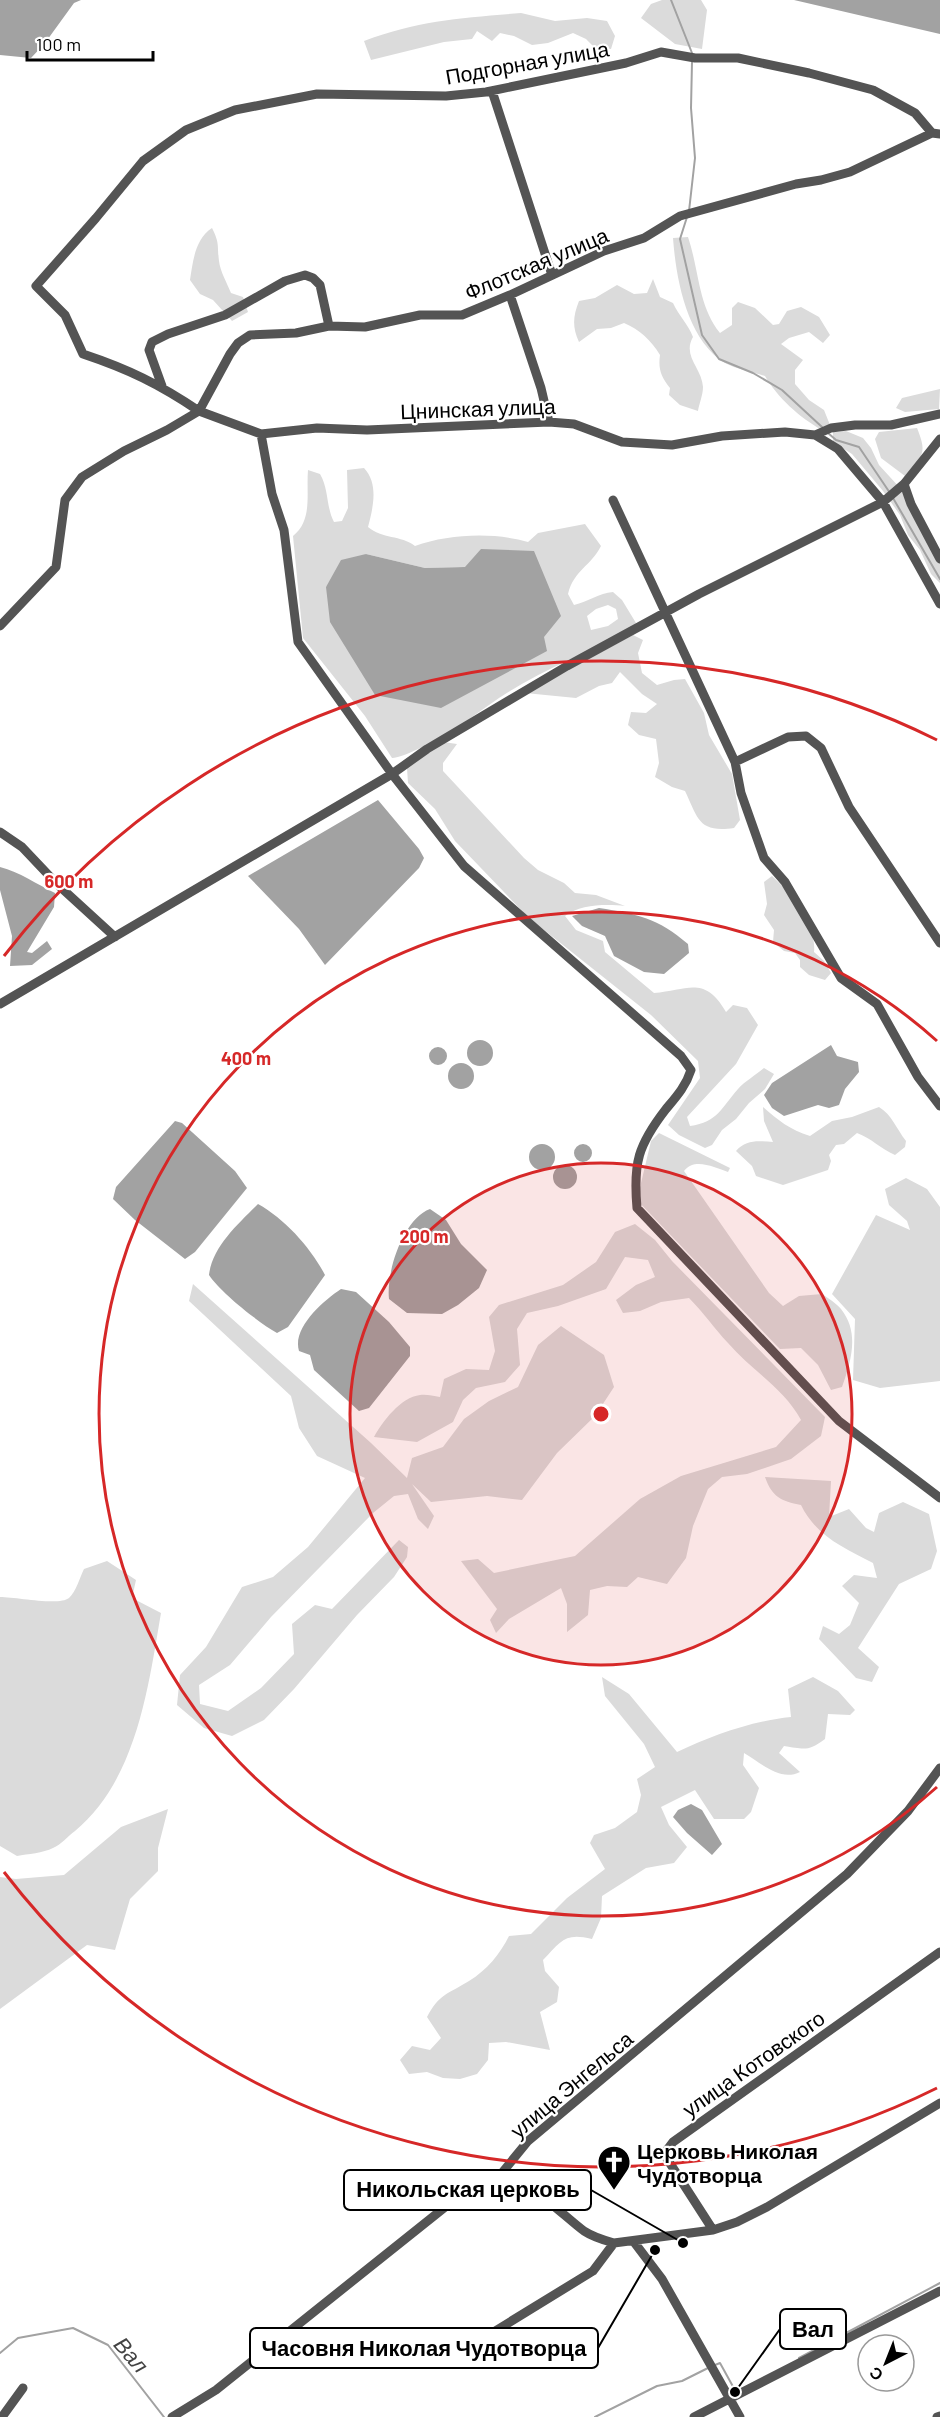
<svg xmlns="http://www.w3.org/2000/svg" width="940" height="2417" font-family="Barlow,sans-serif">
	<style>
		.green { fill: #dbdbdb; fill-rule: evenodd }
		.water { fill: #a2a2a2 }
		.lines { fill: none; stroke-linecap: round; stroke-linejoin: round }
		.stream { stroke: #a2a2a2; stroke-width: 2 }
		.minor { stroke: #545454; stroke-width: 9 }
		.ring { fill: none; stroke: #d62828; stroke-width: 3 }
		.labels { text-anchor: middle; dominant-baseline: central; stroke-width: 4.5; stroke-linejoin: round; paint-order: stroke }
		.street-label { font-size: 21px; fill: #000; stroke: #fff }
		.poi-label { font-size: 21px; font-weight: bold; fill: #000; stroke: #fff; text-anchor: start }
		.water-label { font-size: 22px; font-style: italic; fill: #434343; stroke: #fff }
		.centre { fill: #d62828; stroke: #fff; stroke-width: 3 }
		.ring-label { font-size: 18px; text-anchor: middle; font-weight: bold; fill: #d62828; stroke: #fff; stroke-width: 4.5; stroke-linejoin: round; paint-order: stroke }
		.leader { fill: none; stroke: #000; stroke-width: 2 }
		.callout-dot { fill: #000; stroke: #fff; stroke-width: 2 }
		.callout { fill: #fff; stroke: #000; stroke-width: 2 }
		.callout-label { font-size: 22px; text-anchor: middle; font-weight: bold; fill: #000 }
	</style>
	<rect width="100%" height="100%" fill="#fff"/>
	<path class="green" d="M662 0H701L707 10 702 49 675 44 641 18 651 4Z
		M521 13 555 21 587 18 607 21 615 36 611 49 595 48 586 39 573 33 548 43 532 45 514 36 500 33 492 41 477 31 472 39 444 42 371 60 364 41C419 20 463 18 521 13Z
		M212 228C220 244 217 245 219 261 220 271 227 283 231 293L243 297 248 312 232 321 213 300 200 294 190 280C193 261 195 239 212 228Z
		M688 237C699 269 698 306 720 333L732 325V308L738 302 755 308 773 325 779 324 787 311 801 307 819 317 830 335 823 343 809 332 789 338 781 344 803 360 795 370V384L809 400 824 410 830 425 822 430C800 418 777 397 765 376 753 372 736 369 725 363 687 340 676 279 673 238Z
		M653 279 660 297 673 303C679 316 688 324 693 337 682 356 702 368 703 387 703 395 699 404 698 411L680 405 669 395 670 388C661 377 658 369 660 355 651 340 640 330 624 323L611 328 597 329 579 342C572 327 573 316 579 301L595 298 617 285 634 294 647 293Z
		M940 389 939 409 905 412 896 408 902 398Z
		M917 428C928 455 922 455 905 476L881 458 875 439 879 432Z
		M846 431 863 438 871 448 879 465 900 488 940 563V583L931 574 920 550 908 535 900 515 883 491 852 454 833 442V432Z
		M364 468C379 484 373 508 368 527 382 539 401 535 415 546 449 534 493 532 528 542L538 533 585 524 601 546C591 566 574 570 568 594L574 605C588 602 599 593 613 592L622 600 636 623 631 631C587 652 540 671 499 698 480 711 461 725 442 737 434 742 399 759 392 758L365 716 303 638 293 536C313 520 306 494 308 470L320 474C329 489 326 507 334 522L342 521 348 508 347 470ZM366 554 425 568 465 567 326 587ZM608 605 616 609 618 619 608 626 591 630 587 616 596 609Z
		M633 635 643 640 638 653 642 673 657 685 674 680 685 679 704 713 709 735 732 774 740 820 734 828C698 833 698 818 685 791L672 787 655 777 659 763 656 739 639 735 628 725 631 712 646 713 657 704 642 694 620 672 612 683 599 686 576 698 525 693Z
		M443 742 457 744 443 763V771L524 858 538 870 564 883 575 893 596 895 625 906C607 904 580 904 565 916L576 930 603 941 605 952 654 993C688 990 705 975 726 1012L733 1005 747 1008 758 1025 736 1064 687 1117 690 1126C718 1122 721 1108 738 1089 745 1081 756 1075 764 1068L774 1074 765 1089 749 1103 736 1119 722 1130 712 1145 705 1148 679 1135 668 1125 700 1078 698 1061 651 1015 529 918 455 841 435 809 408 783 407 768Z
		M772 876C791 893 817 925 814 952L824 961 831 973 825 980 809 975 800 967V960L795 953 784 951 773 942 774 930 764 915 767 904 764 882Z
		M763 1107C778 1120 790 1130 810 1136L832 1121 852 1117 879 1107C892 1115 896 1128 906 1141L905 1147 895 1155C881 1149 871 1138 857 1133L844 1144 836 1145 829 1155 831 1161 828 1170 783 1185 756 1176 752 1166 736 1151C746 1139 759 1141 773 1142L764 1121Z
		M659 1133 730 1168 728 1172C715 1168 695 1157 684 1171L769 1293 783 1306 799 1296 822 1294C828 1298 836 1303 841 1309 860 1333 851 1361 842 1387L831 1390 818 1365 801 1348 780 1349 774 1343 637 1200 651 1141Z
		M906 1178 927 1189 940 1207V1381L880 1388 853 1380 855 1319 832 1294 876 1215 910 1230 907 1221 889 1205 885 1189Z
		M635 1224 655 1240 672 1261 825 1417 821 1436 791 1459 747 1474 722 1477 708 1489 693 1526 686 1558 667 1584 638 1577 627 1587 607 1586 590 1590 588 1615 567 1632V1604L561 1588 509 1619 496 1633 490 1620 497 1609 461 1561 478 1559 494 1573 575 1556 640 1499 681 1476 776 1447 801 1420C784 1388 751 1370 728 1343 714 1328 704 1313 689 1298L661 1302 640 1311 623 1313 616 1300 636 1285 655 1277 648 1260 625 1257 606 1289 558 1306 527 1313 517 1329 520 1365 505 1382 476 1388 463 1400 453 1422 417 1442 374 1437C382 1422 401 1397 420 1395 426 1394 433 1396 440 1397L444 1379 466 1369 489 1370 495 1351 489 1317 499 1305 563 1285 596 1262 615 1232Z
		M193 1284 371 1443 407 1478 412 1458 443 1447 464 1419 489 1401 518 1387 538 1345 561 1326 604 1355 614 1387 595 1416 557 1453 522 1500 487 1496 431 1502 412 1484 434 1516 428 1529 418 1519 408 1494 394 1496 373 1513 271 1617 230 1665 199 1685 200 1704 228 1711 261 1688 294 1654 292 1624 315 1605 332 1609 399 1540 408 1547 407 1557 394 1577 357 1615 294 1689 264 1720 232 1736 204 1728 177 1705 180 1675 206 1647 242 1587 273 1577 308 1547 365 1478 317 1456 299 1428 291 1396 189 1301Z
		M765 1477 831 1481 829 1517 849 1509 866 1528 874 1532 879 1513 903 1502 929 1514 937 1551 931 1569 899 1584 858 1648 879 1667 872 1682 856 1678 819 1639 823 1626 839 1634 850 1625 859 1603 842 1586 854 1575 877 1578 873 1563C844 1548 816 1536 801 1505 781 1501 772 1497 765 1477Z
		M107 1561 136 1580 132 1598 161 1613C148 1688 137 1779 75 1831 68 1836 61 1845 53 1848 43 1853 28 1854 17 1856L0 1846V1597C16 1597 59 1606 69 1598 76 1592 80 1577 84 1569Z
		M602 1677 629 1694 677 1752C713 1735 752 1721 791 1717L788 1689 813 1677 838 1691 855 1710 850 1715 828 1714 825 1739C808 1752 804 1749 784 1746L779 1753 800 1772C780 1782 761 1763 744 1753L743 1765 759 1788 751 1812 744 1819H714L695 1790 661 1807 669 1825 687 1847 674 1863 646 1868 602 1896 601 1918 592 1939C565 1932 561 1941 543 1960L545 1971 559 1987 557 2002 540 2012 550 2050 506 2042 489 2043 488 2060 477 2074 460 2079 443 2078 427 2072 409 2074 400 2060 412 2046 430 2050 441 2038 427 2017C439 1994 448 1994 469 1981 487 1970 500 1954 509 1936L531 1934 567 1898 605 1869 590 1843 594 1835 615 1828 637 1812 641 1795 637 1779 655 1767 644 1744 605 1696Z
		M168 1809 158 1848V1871L130 1899 115 1950 87 1945 0 2009V1877L16 1879 64 1875 121 1827Z"/>
	<path class="water" d="M0 0H81L74 3 45 43 31 58 0 55Z
		M794 0H940V34Z
		M481 549 534 551 561 616 544 637 547 651 441 708 375 695 330 622 326 587 341 560 366 554 425 568 465 567Z
		M378 800 419 849 424 858 419 868 325 965 299 929 248 876Z
		M0 867C20 872 36 884 55 893L54 907 27 952 32 953 47 941 52 949 32 965 10 966 12 936 0 890Z
		M599 908C637 914 658 918 688 944L689 953 664 974 644 972 614 956 605 936 582 926 572 916Z
		M467 1053a13 13 0 1 1 26 0a13 13 0 1 1-26 0Z
		M831 1045 837 1056 858 1062 859 1072 845 1089 839 1105 829 1108 818 1105 784 1116 772 1108 764 1095 772 1083Z
		M429 1056a9 9 0 1 1 18 0a9 9 0 1 1-18 0Z
		M448 1076a13 13 0 1 1 26 0a13 13 0 1 1-26 0Z
		M175 1121 182 1123 235 1171 247 1188 195 1252 185 1259 135 1220 113 1199 116 1187Z
		M574 1153a9 9 0 1 1 18 0a9 9 0 1 1-18 0Z
		M529 1157a13 13 0 1 1 26 0a13 13 0 1 1-26 0Z
		M553 1177a12 12 0 1 1 24 0a12 12 0 1 1-24 0Z
		M258 1204C285 1219 311 1248 325 1275L288 1327 277 1333C258 1322 221 1293 209 1275 212 1247 238 1224 258 1204Z
		M430 1209 446 1220 461 1244 487 1270 479 1288 458 1305 442 1314 407 1313 389 1299C386 1272 403 1219 430 1209Z
		M341 1289 356 1292 389 1322 410 1347V1356L369 1408 359 1411 314 1370 310 1355 299 1351C292 1328 323 1301 341 1289Z
		M691 1804 702 1810 722 1844 712 1855 687 1833 673 1817 678 1810Z"/>
	<g class="lines">
		<path class="stream" d="M671 0 692 53
			M689 211 695 158 691 108 692 62
			M687 217 680 239 702 335 719 359 753 373 782 390 822 427
			M828 433 836 440 859 447 890 493
			M893 498 940 579
			M0 2353 18 2338 73 2328 108 2345 164 2417
			M799 2358 940 2283
			M715 2365 720 2363 736 2392
			M595 2417 657 2386 682 2381 710 2367"/>
		<path class="minor" d="M492 91 552 275
			M940 134 932 133 850 172 821 180 796 184 680 216 644 238 604 251 510 295 462 315H420L365 327 329 326 296 333 250 335 238 343 230 354 199 411 261 434 317 428 367 430 549 422 574 424 622 442 672 445 722 436 785 432 815 435 831 428 855 425H891L940 414
			M510 295 541 388 549 422
			M162 386 149 350 152 342 168 334 225 315 285 281 305 275 313 278 320 285 329 326
			M261 434 272 494 284 530 298 642 392 774 464 866 681 1056 691 1070C686 1086 676 1097 666 1109 638 1145 633 1163 637 1208L839 1421 940 1498
			M815 435 838 449 883 502 940 604
			M904 484 911 504 940 559
			M613 500 735 762 741 793 764 858 785 882 841 978 877 1004 918 1077 940 1106
			M0 626 56 567 65 500 82 477 124 451 167 430 199 411C159 384 128 369 83 354L65 315 36 286 96 218 143 161 186 130 235 110 317 94 446 96 486 92 626 63 661 52 695 58H738L809 73 873 90 915 113 932 133
			M735 762 788 737 806 736 821 748 849 807 940 943
			M0 832 22 847 57 884 115 937
			M0 1004 392 774 427 749 567 666 699 594 883 502 904 484 940 439
			M501 2174 528 2141 847 1874 908 1811 940 1768
			M713 2230 664 2154 673 2142 940 1952
			M634 2242 662 2279 740 2417
			M443 2363 593 2271 614 2243
			M2 2417 23 2388
			M172 2417 216 2390 474 2184C483 2179 490 2174 500 2174 522 2174 565 2217 584 2231 593 2237 603 2240 614 2243L713 2230 737 2222 767 2207 940 2103
			M694 2417 940 2291
			M937 2417 940 2416"/>
	</g>
	<circle cx="601" cy="1414" r="251" fill="#d62828" fill-opacity=".12"/>
	<g class="ring">
		<circle cx="601" cy="1414" r="251"/>
		<path d="M937 1787A502 502 0 1 1 937 1041"/>
		<path d="M937 2088A753 753 0 0 1 4 1872M4 956A753 753 0 0 1 937 740"/>
	</g>
	<defs>
		<g id="church-pin" transform="scale(1.725)"><path d="M0 17L-7.5 6A9.5 9.5 0 1 1 7.5 6Z" fill="#000" stroke="#fff"/><path d="M-1.2-6h2.4v3.5h3.3v2.4h-3.3V6h-2.4V-.1h-3.3v-2.4h3.3Z" fill="#fff"/></g>
	</defs>
	<g fill-rule="evenodd">
		<use href="#church-pin" x="614" y="2162"/>
	</g>
	<g class="labels">
		<g class="street-label">
			<text transform="translate(527 62) rotate(-10)">Подгорная улица</text>
			<text transform="translate(536 263) rotate(-23)">Флотская улица</text>
			<text transform="translate(478 408) rotate(-2)">Цнинская улица</text>
			<text transform="translate(753 2063) rotate(-35)">улица Котовского</text>
			<text transform="translate(571 2084) rotate(-40)">улица Энгельса</text>
		</g>
		<g class="poi-label">
			<text x="637" y="2150">Церковь Николая<tspan x="637" dy="24">Чудотворца</tspan></text>
		</g>
		<g class="water-label">
			<text transform="translate(132 2354) rotate(49)">Вал</text>
		</g>
	</g>
	<circle cx="601" cy="1414" r="9" class="centre"/>
	<g class="ring-label">
		<text x="69" y="888">600 m</text>
		<text x="246" y="1065">400 m</text>
		<text x="424" y="1243">200 m</text>
	</g>
	<path class="leader" d="M683 2243L591 2190M735 2392L780 2329M655 2250L598 2348"/>
	<g class="callout-dot">
		<circle cx="683" cy="2243" r="6"/>
		<circle cx="735" cy="2392" r="6"/>
		<circle cx="655" cy="2250" r="6"/>
	</g>
	<g class="callout">
		<rect x="344" y="2170" width="247" height="40" rx="6"/>
		<rect x="780" y="2309" width="66" height="40" rx="6"/>
		<rect x="250" y="2328" width="348" height="40" rx="6"/>
	</g>
	<g class="callout-label">
		<text x="468" y="2197">Никольская церковь</text>
		<text x="813" y="2337">Вал</text>
		<text x="424" y="2356">Часовня Николая Чудотворца</text>
	</g>
	<g transform="translate(886 2363) rotate(222)"><circle r="28" fill="#ffffff" stroke="#999999" stroke-width="1.5"/>
	<path d="M0-4.5L10 22L0 15L-10 22Z" fill="#000000"/>
	<text y="-9" font-size="16" font-weight="bold" text-anchor="middle" fill="#000000">С</text>
	</g>
	<path d="M27 51v9h126v-9" fill="none" stroke="#000000" stroke-width="3"/>
	<text x="36" y="51" font-size="18" fill="#000000" stroke="#ffffff" stroke-width="4.5" paint-order="stroke">100 m</text>
</svg>
